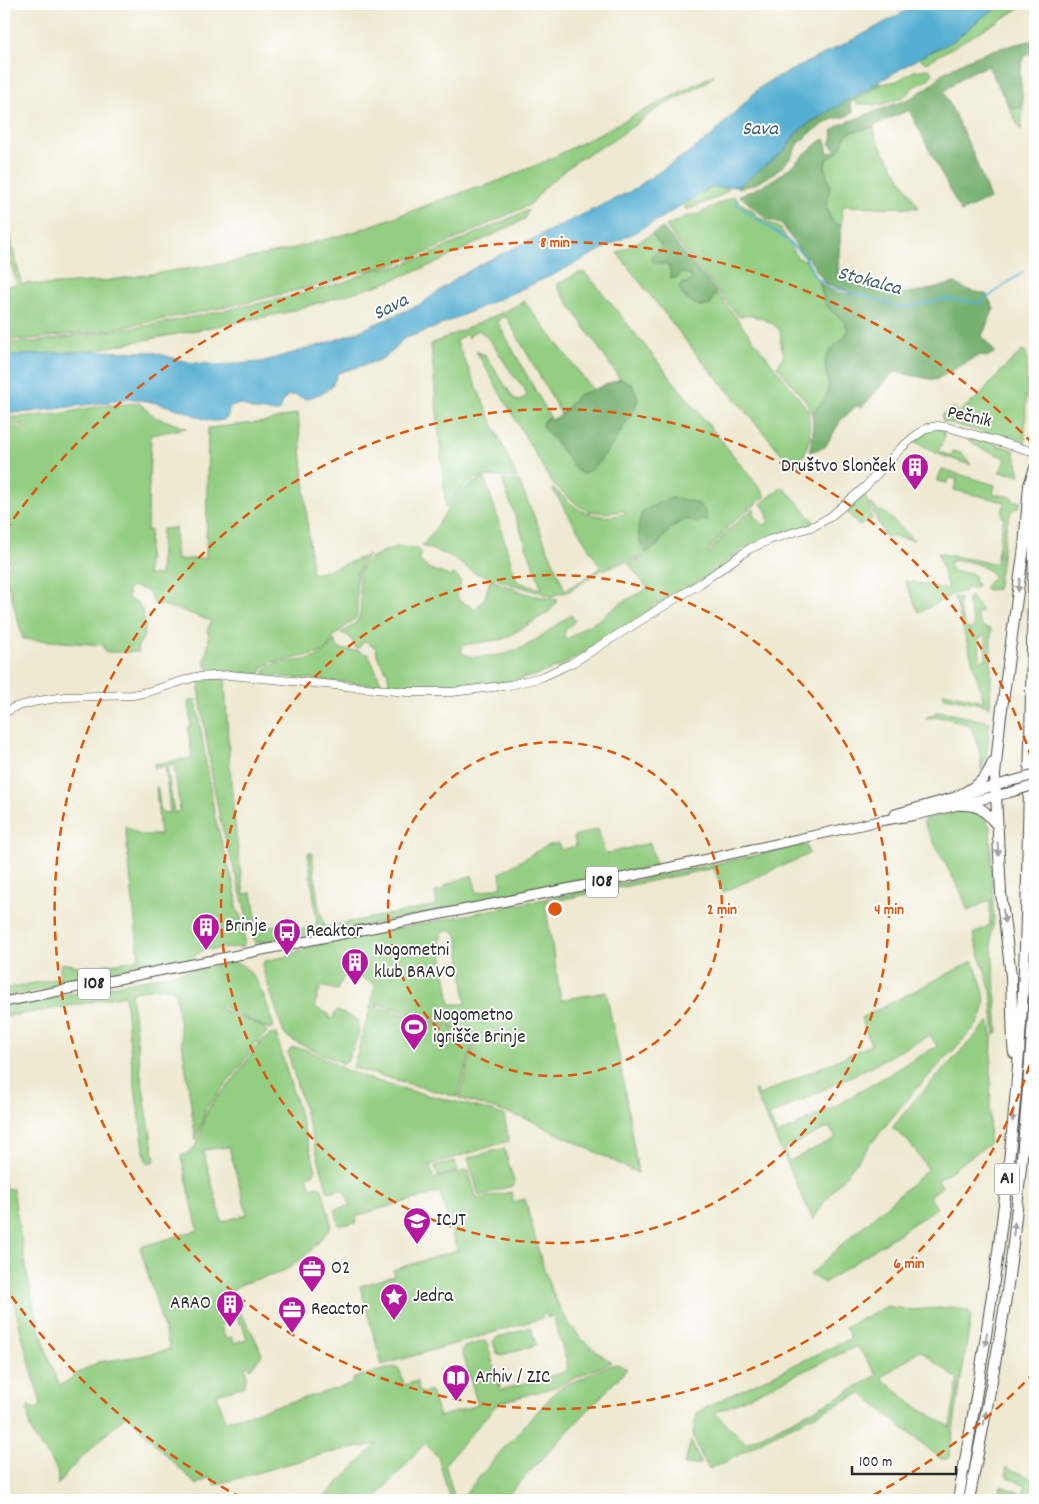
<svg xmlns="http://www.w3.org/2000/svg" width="1039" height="1504" font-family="Dekko,sans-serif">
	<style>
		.green { fill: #93ce82; stroke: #5f7c56; fill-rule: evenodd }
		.forest { fill: #76b170; stroke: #506e4e }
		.water { fill: #54afd2; stroke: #406d7e }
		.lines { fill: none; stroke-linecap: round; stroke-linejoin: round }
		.stream { stroke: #54afd2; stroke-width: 2 }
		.secondary-casing { stroke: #484844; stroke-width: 9 }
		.primary-casing { stroke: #484844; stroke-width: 11 }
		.highway-casing { stroke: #484844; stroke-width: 12 }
		.secondary { stroke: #fff; stroke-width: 8 }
		.primary { stroke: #fff; stroke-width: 9 }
		.highway { stroke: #fff; stroke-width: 10 }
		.primary-bridge-casing { stroke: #484844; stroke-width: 11; stroke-linecap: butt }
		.primary-bridge { stroke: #fff; stroke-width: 9 }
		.oneway { fill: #a0a0a0 }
		.ring { fill: none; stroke: #df570e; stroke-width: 2.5; stroke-dasharray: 9 6 }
		.labels { text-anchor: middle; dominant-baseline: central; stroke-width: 4; stroke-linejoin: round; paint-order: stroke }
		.shield { fill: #fff; stroke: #6b6b6b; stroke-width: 1 }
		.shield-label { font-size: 18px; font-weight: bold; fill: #2b2b2b }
		.street-label { font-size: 19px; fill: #2b2b2b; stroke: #fff }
		.poi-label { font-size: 19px; fill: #2b2b2b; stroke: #fff; text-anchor: start }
		.water-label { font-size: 20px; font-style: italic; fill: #3b606e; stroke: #fff }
		.centre { fill: #df570e; stroke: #fff; stroke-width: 2.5 }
		.ring-label { font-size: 15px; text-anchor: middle; font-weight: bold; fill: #df570e; stroke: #fff; stroke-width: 4; stroke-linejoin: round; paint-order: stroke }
	</style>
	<rect width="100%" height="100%" fill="#fff"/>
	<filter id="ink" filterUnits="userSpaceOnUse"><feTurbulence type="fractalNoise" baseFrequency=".02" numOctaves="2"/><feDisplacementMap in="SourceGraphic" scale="10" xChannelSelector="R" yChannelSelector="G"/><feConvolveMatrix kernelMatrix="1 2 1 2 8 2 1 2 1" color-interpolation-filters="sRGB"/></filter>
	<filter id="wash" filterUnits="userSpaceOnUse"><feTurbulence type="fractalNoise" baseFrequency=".0096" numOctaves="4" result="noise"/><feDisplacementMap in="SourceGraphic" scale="20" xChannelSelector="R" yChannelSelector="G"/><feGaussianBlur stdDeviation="1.12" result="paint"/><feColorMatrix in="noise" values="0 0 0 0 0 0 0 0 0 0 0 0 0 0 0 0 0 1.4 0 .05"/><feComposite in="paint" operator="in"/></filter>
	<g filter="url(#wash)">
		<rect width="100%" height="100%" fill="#eee9d0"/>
		<path class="green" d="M1006 4H1027L926 63 919 58 953 41 984 16Z
			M929 69 933 73C928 82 921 82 913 87 907 99 887 103 875 106L870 104H857L854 101 882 84 897 81 914 71Z
			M715 74 706 83 657 109 612 141 576 161 545 187 531 204 428 252 395 264 360 272 340 280 245 303 108 330 32 339 4 340V286L17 285 4 236V218H5L22 285 28 283 44 285 104 281 227 263 287 250 356 231 466 191 491 184 546 161Z
			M1008 105 1015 109 1023 105 1021 131Z
			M874 127 876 139 919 208 843 206 841 227 831 220 826 206 830 186 825 169 826 160C836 155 842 148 844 137L851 132Z
			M723 186 729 189C717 200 701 204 686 210L683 204 711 188Z
			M734 196 740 203 753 210 758 217 781 229 798 258 807 261 817 280 820 283 823 297 828 307 836 313 847 326 848 331 845 337 825 361C828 382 833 399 812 412L805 400 777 366 784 355C783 351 781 347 781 343 780 338 782 335 780 331 774 321 749 312 739 317L674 238 666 226 684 217 698 214Z
			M528 210 525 219 434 264 379 285 284 313 89 351 4 356V343L33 342 152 325 281 299 342 283 373 270 400 266 415 259 422 258Z
			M652 234 661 246V250L655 253 660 264H665L669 267 676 278 682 273 689 274 692 279 690 281 682 284V295L686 299 700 306 710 305 713 296 717 293 808 410 810 437 804 455 794 468 698 356 617 253Z
			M578 273H585L592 280 766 496 730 524 707 553 709 554C723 535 734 522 754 509V517L764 525 769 522 766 511 761 504 782 487 793 497 815 523 754 543 740 551 711 574 660 604 656 603 649 611 563 665 534 676 477 687 446 689 396 688 389 685 388 673 379 660 375 647 370 645 368 642 364 641 359 648H356L349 636 341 633C346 630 353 626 357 621 370 600 344 569 376 555 383 552 390 548 398 547 404 546 410 549 417 548L422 555 420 557V562L430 569 452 577 453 574C463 579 462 585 456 593L459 601 476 608 485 598 490 580 531 595 558 600 549 612 504 639 463 645 461 652C470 658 477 657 487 656 524 655 542 634 571 615L575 621 566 629 564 635 566 640 583 628 597 621 624 601 644 591 647 587 628 563 644 558 643 556 601 570 570 591 551 596 475 573 448 555 422 546C443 523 453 488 485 478L517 581 529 586 542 589 502 480 519 481 565 590 601 568 552 488C560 493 566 500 574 506 588 517 611 519 627 513L624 511 604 513 589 511 579 506 552 483 476 351 485 355 515 400 520 401 527 395C525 387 519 382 513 375 502 359 494 342 479 330L472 333 469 338 466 334 456 341 517 478C474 475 474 473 446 508L432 357 431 344 508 310 524 301 593 390 577 396 561 414 506 316 497 321 550 417 544 420 542 425C547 433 554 439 559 447 567 457 573 465 582 474 599 469 631 418 638 401L637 395 631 383 620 379 556 285ZM672 498 699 523 686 519C673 526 665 533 657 546Z
			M1022 351 1026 352 1027 356 1025 444 943 421 942 415 954 407 958 413 982 394 987 386 997 377 1001 371Z
			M139 403 155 417 186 428 151 435 147 530H150L147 575H160L162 529 175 528 177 560 206 558 208 428 265 422 298 413 312 574 326 571 369 555C348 575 361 594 356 618L335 635 326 650 317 654 273 662 261 668V674L210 672 205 664V659L209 642 208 629 211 621 184 611 154 603 148 591 136 587 128 588V599L138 603C143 610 147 626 144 635 143 640 138 644 137 649L139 652H105L103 645 23 639 4 568 10 566 9 560 4 561V428L29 427 28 424 4 426V418L58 414 100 406Z
			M942 429C947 437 942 443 938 451L951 456 954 451 963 454 971 465 940 455 912 440 926 430Z
			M958 432 1014 450 1020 475 999 472 1002 468 1006 458 980 448Z
			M942 469 995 485 993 494 1012 497 1013 501H1021L1019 507C1018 507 1013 510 1012 511 1005 519 1000 575 997 589L987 590 984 588 994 576C987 565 964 559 951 561L949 565C957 579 967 567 975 576L974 582 977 583 978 586 973 590 967 587 964 592 953 594 920 612 918 611 905 581 948 589 938 553 996 564 1004 516H1001L1005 502 954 490 957 479 950 478 947 483 937 481Z
			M861 494H864L866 497 872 519 859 526 845 509Z
			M870 502 880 512 883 511 914 540 885 536 873 512Z
			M954 597 960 598 959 609 967 629H973L974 625 967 599 971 597 981 610 980 613 978 612 976 615C980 622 982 629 991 629 990 655 992 680 990 706L944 697V692L984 701ZM984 635 986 638V659L980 661 979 638Z
			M334 640 339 649 358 651 362 653 368 654 382 684 374 685 265 675 264 670C290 651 312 674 334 640Z
			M225 678C228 751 233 823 244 894L252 893 258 929 281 924 286 933 296 932 317 923 308 853H312L318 903 325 927 437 905 435 892 445 889V885L472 875 477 893 500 887 502 886 500 873 546 846 558 843 561 850 576 846 574 836 598 829 605 854 650 843 656 866 514 895H504L494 899 353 928 256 943 253 938 220 819 213 782 199 690 200 681 203 679Z
			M196 700 215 818 234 886 237 901 236 908C244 918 244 932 244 944L242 947 204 950 188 960 4 997V989L59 978 61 963 84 967 132 961 139 958 125 826 140 835H160L156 787 158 788 160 807 163 813 170 812 165 766 155 768 154 764 192 758 188 727 191 726 188 701ZM174 764 180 811 174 813 167 766Z
			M936 712H943L989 722 987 755 981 770C982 754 976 739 970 725L941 717 926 718Z
			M965 810C979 812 985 815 990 828L994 921 991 934 998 1032 995 1036 991 991 973 934 990 925V900L968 911 962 895 923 822 925 819Z
			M806 845 809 854 723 892 714 868 545 903 561 1000 606 992 620 1061 638 1173 530 1120 459 1098 477 1034 371 1002 375 984 347 971 337 990 321 986 314 1007 329 1014V1019L334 1018V1014L337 1011 357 1019 359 1033 347 1062 342 1063 294 1041 284 1034 263 969V963L265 961 288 956 300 950 322 943 462 916ZM452 930 457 934 459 944 466 1004H450L440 941 443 931Z
			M973 961C982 986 992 1001 976 1026L908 1098 824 1202 813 1220 754 1091 756 1090 759 1095 871 1045 861 1018ZM930 1035 937 1046 834 1107 777 1135 769 1116 868 1068ZM829 1127 836 1138 789 1161 784 1149Z
			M234 962C257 967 268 1006 274 1027L269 1029 219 1005V1008L263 1027 267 1032 253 1047 238 1070 206 1108 196 1141 175 992 173 989 154 988 131 993 141 1075 155 1161 146 1163 132 1066 125 995 64 1007 4 1017V1007Z
			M371 1005 475 1035 457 1097 353 1068Z
			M988 1022H990L992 1037 989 1144 938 1180 942 1186 929 1196 937 1208 824 1283 810 1275 842 1245 928 1169C919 1155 906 1136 892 1128L914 1101Z
			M276 1034 316 1170 313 1174 307 1176 311 1188 317 1186 322 1188 331 1223 330 1228C316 1246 302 1262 281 1272 268 1278 239 1281 231 1292 224 1300 229 1312 232 1322L221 1325 225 1339 232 1337 234 1343 247 1339 242 1323 239 1324 234 1306C246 1319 256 1338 262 1355L250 1369 249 1365 245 1366 247 1376 244 1386 217 1394 225 1421 352 1384 354 1378 394 1367 400 1370 404 1385 417 1381 419 1391 422 1393 431 1391 439 1417 478 1405 462 1351 464 1347 484 1341 487 1343 501 1390 564 1372 568 1366 553 1316 547 1318 546 1313 542 1314 543 1318 382 1365 360 1286 394 1276 393 1270 457 1250 440 1192 359 1215 356 1217 357 1223 339 1225 335 1209 351 1205 344 1191 338 1190 328 1192 288 1053 291 1048C307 1045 333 1064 348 1071 398 1091 453 1099 504 1115L509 1141 430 1165 434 1179 468 1170 477 1199 511 1192 513 1202 525 1199C538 1246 547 1301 581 1338 590 1348 601 1354 611 1362L555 1387 498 1403 445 1464 455 1500H450L438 1457 425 1443 374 1500H321L377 1444 327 1453 214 1485 212 1478H208L196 1485 127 1416 124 1417 77 1462 57 1485C63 1466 42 1452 34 1437 29 1428 28 1417 28 1406L36 1409 41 1404 20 1328 4 1259V1189H13C23 1253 34 1328 60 1386L81 1371 99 1362 146 1355 170 1349 140 1247 198 1230 181 1156C206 1147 198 1126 209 1108 217 1095 229 1087 237 1075 245 1065 251 1052 260 1043 265 1038 269 1034 276 1034ZM229 1147 247 1214 222 1222 203 1150Z
			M504 1148 515 1185 479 1196 468 1158Z
			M455 1161 458 1171 438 1177 435 1166Z
			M887 1306 910 1310 954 1307 969 1311 971 1317 949 1457 946 1459H941L861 1393 769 1437 730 1460 709 1469 702 1458 693 1434 697 1413 714 1403 851 1338 845 1327ZM857 1346 877 1375C835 1401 790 1421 746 1443L715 1413ZM920 1350 958 1380 950 1427 912 1404 881 1378Z
			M531 1327 536 1345 501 1355 497 1353 493 1342 496 1338Z
			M617 1364 627 1369 503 1500H460L503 1449 557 1390C564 1384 574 1382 583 1378 594 1373 604 1365 617 1364Z
			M691 1441 700 1461V1464L684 1465Z
			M1006 1467 1035 1480V1500H998L1001 1486 1023 1494 1026 1485 1007 1477Z"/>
		<path class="forest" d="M1034 40V51L1024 56 1020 74 1023 105 1015 109 1008 105 988 66C971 71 957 79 944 92L972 151 990 199 961 212 909 110 875 125 874 127 851 132 844 137C842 148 836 155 826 160L825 169 830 186 826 206 831 220 841 227 838 269 840 276C886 299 907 296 955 283L967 290 986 294 994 308 982 336 995 352 987 357 980 355 935 380 894 372 862 407 856 406 841 420 825 447 809 452 813 435 812 412C819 407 829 395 829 386 829 377 823 367 826 358 831 344 842 344 848 331 846 318 834 316 827 306 823 300 822 290 820 283 828 291 841 294 852 294L851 292 825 283 807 256H803L782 224 767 219 739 195C758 190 779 177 794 164 804 155 813 145 825 139L828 153 835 151 834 148 830 144 833 137 832 131 839 125 911 98 934 83 941 74 967 60 996 49Z
			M877 82 882 84 850 103 853 112C844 120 838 116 829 121 818 127 806 136 798 145 794 150 792 157 788 161 775 174 756 187 738 188V186L785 150 793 138 805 126Z
			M663 228 717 293 713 296 710 305C700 310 680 298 679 286L691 281 692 278 689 274 682 273 676 278H671L669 266 665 264 655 263 652 260V256L661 250V246L652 234Z
			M620 379 631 383C636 392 639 397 635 407 625 424 601 469 582 474 572 467 567 456 560 447 554 439 547 433 542 425L544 420 550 417 552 420 562 414 577 396Z
			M672 498C688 500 708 501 707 522L703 520 699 523 686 519 673 526 664 536 657 546 646 553C636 541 637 525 642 512L656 504Z"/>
		<path class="water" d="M918 4H1006L984 16 953 41 919 58 811 122 796 133 785 150 744 182 738 186 710 188 693 198 658 220 555 274 434 328 403 339 393 351 380 360 338 373 332 386 325 392 306 399 294 395 287 396 283 401 280 411 277 412 254 410 240 404 230 407 227 418C211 427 196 414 181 410 165 405 147 400 130 399L31 412 4 413V356L89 351 153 352 187 362 220 365 261 362 327 343 357 332 421 304 458 277 487 261 629 192 707 140 758 89 768 82 858 37Z"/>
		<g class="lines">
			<path class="stream" d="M735 198 738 205 787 240 805 257 815 277 829 287 865 296 902 308 945 299 980 303 1023 272"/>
		</g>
	</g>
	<g filter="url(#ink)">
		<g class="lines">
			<g class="secondary-casing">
				<path id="secondary" d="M4 713 15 707 38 701 65 697 133 695 151 691 195 677 230 675 407 692H452L510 685 542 677 572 663 701 583 749 549 769 540 814 526 830 517 865 487 901 448 914 437 927 428 938 426 947 427 1035 452"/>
			</g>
			<g class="primary-casing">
				<path id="primary" d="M895 814 1008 782
					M4 1002 636 875 879 821 916 815 1008 793"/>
			</g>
			<g class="highway-casing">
				<path id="highway" d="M956 797C975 787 985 782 993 762
					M961 805C981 805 984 810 997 825
					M1014 1053 1013 1045 1011 976 1001 893 995 775 1000 723 1024 547 1029 485 1035 468
					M958 1500C989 1331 1014 1162 1023 990 1027 923 1027 856 1029 789 1031 693 1033 597 1035 501
					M969 1500C983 1426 999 1352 1009 1277 1021 1181 1029 1084 1035 987"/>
			</g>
			<use href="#secondary" class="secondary"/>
			<use href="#primary" class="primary"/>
			<use href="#highway" class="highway"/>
			<g class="primary-bridge-casing">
				<path id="primary-bridge" d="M1008 782 1035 775
					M1008 793 1035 785"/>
			</g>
			<use href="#primary-bridge" class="primary-bridge"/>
		</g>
		<defs><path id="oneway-solid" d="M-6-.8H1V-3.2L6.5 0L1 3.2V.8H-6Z" transform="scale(1.25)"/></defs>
		<g class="oneway">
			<use href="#oneway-solid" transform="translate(1019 585) rotate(98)"/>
			<use href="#oneway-solid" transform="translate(998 849) rotate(86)"/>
			<use href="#oneway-solid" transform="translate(1004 916) rotate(82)"/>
			<use href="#oneway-solid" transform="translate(1013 1115) rotate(95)"/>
			<use href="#oneway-solid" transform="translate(1014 1229) rotate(-84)"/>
			<use href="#oneway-solid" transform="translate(986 1339) rotate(99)"/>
			<use href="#oneway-solid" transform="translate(985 1418) rotate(-79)"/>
		</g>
	</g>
	<g class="ring">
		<circle cx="555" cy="909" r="167"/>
		<circle cx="555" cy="909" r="334"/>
		<path d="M1034 1051A500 500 0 1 1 1034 767"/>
		<path d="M1035 1372A667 667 0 0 1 868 1498M242 1498A667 667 0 0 1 5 1287M5 531A667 667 0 0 1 1035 446"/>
	</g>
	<defs>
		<g id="building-pin" transform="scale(1.4375)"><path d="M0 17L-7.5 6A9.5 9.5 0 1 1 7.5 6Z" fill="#b5179e" stroke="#fff"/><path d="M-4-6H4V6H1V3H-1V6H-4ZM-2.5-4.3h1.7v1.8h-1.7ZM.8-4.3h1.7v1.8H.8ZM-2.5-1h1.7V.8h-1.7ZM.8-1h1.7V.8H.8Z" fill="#fff"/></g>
		<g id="bus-pin" transform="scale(1.4375)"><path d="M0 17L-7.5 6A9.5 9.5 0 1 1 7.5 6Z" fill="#b5179e" stroke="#fff"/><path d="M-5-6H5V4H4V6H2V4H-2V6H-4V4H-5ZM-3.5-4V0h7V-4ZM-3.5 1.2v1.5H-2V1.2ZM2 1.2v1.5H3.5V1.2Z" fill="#fff"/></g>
		<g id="stadium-pin" transform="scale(1.4375)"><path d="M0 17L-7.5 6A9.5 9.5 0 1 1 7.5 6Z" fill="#b5179e" stroke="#fff"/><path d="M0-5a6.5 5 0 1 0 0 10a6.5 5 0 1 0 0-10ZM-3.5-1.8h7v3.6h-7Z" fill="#fff"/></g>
		<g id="university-pin" transform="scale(1.4375)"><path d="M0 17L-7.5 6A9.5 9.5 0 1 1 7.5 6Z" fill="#b5179e" stroke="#fff"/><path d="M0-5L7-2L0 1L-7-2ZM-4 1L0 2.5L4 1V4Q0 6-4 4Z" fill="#fff"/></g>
		<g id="office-pin" transform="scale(1.4375)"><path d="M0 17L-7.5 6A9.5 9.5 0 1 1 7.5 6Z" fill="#b5179e" stroke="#fff"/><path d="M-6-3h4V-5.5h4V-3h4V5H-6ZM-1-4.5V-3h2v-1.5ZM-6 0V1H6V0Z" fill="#fff"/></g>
		<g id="sight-pin" transform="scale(1.4375)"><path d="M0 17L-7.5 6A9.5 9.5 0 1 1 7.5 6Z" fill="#b5179e" stroke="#fff"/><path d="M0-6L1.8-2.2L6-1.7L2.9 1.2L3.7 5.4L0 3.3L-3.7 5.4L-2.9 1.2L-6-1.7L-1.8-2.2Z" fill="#fff"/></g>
		<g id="library-pin" transform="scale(1.4375)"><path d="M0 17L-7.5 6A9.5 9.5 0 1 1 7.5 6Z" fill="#b5179e" stroke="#fff"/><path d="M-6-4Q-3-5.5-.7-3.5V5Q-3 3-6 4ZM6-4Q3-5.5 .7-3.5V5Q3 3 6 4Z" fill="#fff"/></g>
	</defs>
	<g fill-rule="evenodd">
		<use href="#building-pin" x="915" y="467"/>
		<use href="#building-pin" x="206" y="927"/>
		<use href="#bus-pin" x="287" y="932"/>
		<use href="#building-pin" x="355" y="962"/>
		<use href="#stadium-pin" x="414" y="1027"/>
		<use href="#university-pin" x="417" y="1221"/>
		<use href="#office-pin" x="312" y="1269"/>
		<use href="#sight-pin" x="394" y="1297"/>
		<use href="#building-pin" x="230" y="1304"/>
		<use href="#office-pin" x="292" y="1310"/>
		<use href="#library-pin" x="456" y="1378"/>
	</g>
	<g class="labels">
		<g class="shield">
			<rect x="586" y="866.5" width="32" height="31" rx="4"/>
			<rect x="78" y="968.5" width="32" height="31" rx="4"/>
			<rect x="994.5" y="1163.5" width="25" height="31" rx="4"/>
		</g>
		<g class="shield-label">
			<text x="602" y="882">108</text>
			<text x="94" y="984">108</text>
			<text x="1007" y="1179">A1</text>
		</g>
		<g class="street-label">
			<text transform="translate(969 418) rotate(13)">Pečnik</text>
		</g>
		<g class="poi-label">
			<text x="896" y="467" text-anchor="end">Društvo Slonček</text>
			<text x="225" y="927">Brinje</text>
			<text x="306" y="932">Reaktor</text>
			<text x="374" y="951">Nogometni<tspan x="374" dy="22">klub BRAVO</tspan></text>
			<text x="433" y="1016">Nogometno<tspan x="433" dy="22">igrišče Brinje</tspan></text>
			<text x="436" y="1221">ICJT</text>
			<text x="331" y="1269">O2</text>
			<text x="413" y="1297">Jedra</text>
			<text x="211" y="1304" text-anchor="end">ARAO</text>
			<text x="311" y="1310">Reactor</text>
			<text x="475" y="1378">Arhiv / ZIC</text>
		</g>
		<g class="water-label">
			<text x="760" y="130">Sava</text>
			<text transform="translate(869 282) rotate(15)">Stokalca</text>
			<text transform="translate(391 308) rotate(-27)">Sava</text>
		</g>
	</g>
	<circle cx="555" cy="909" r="8" class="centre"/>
	<g class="ring-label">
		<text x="555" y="247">8 min</text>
		<text x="722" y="914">2 min</text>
		<text x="889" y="914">4 min</text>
		<text x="909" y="1268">6 min</text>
	</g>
	<rect width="1039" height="1504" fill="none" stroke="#fff" stroke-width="20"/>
	<path d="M852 1466v8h104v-8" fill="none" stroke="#2b2b2b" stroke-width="2.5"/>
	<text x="859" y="1466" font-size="15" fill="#2b2b2b" stroke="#ffffff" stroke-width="4" paint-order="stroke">100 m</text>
</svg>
